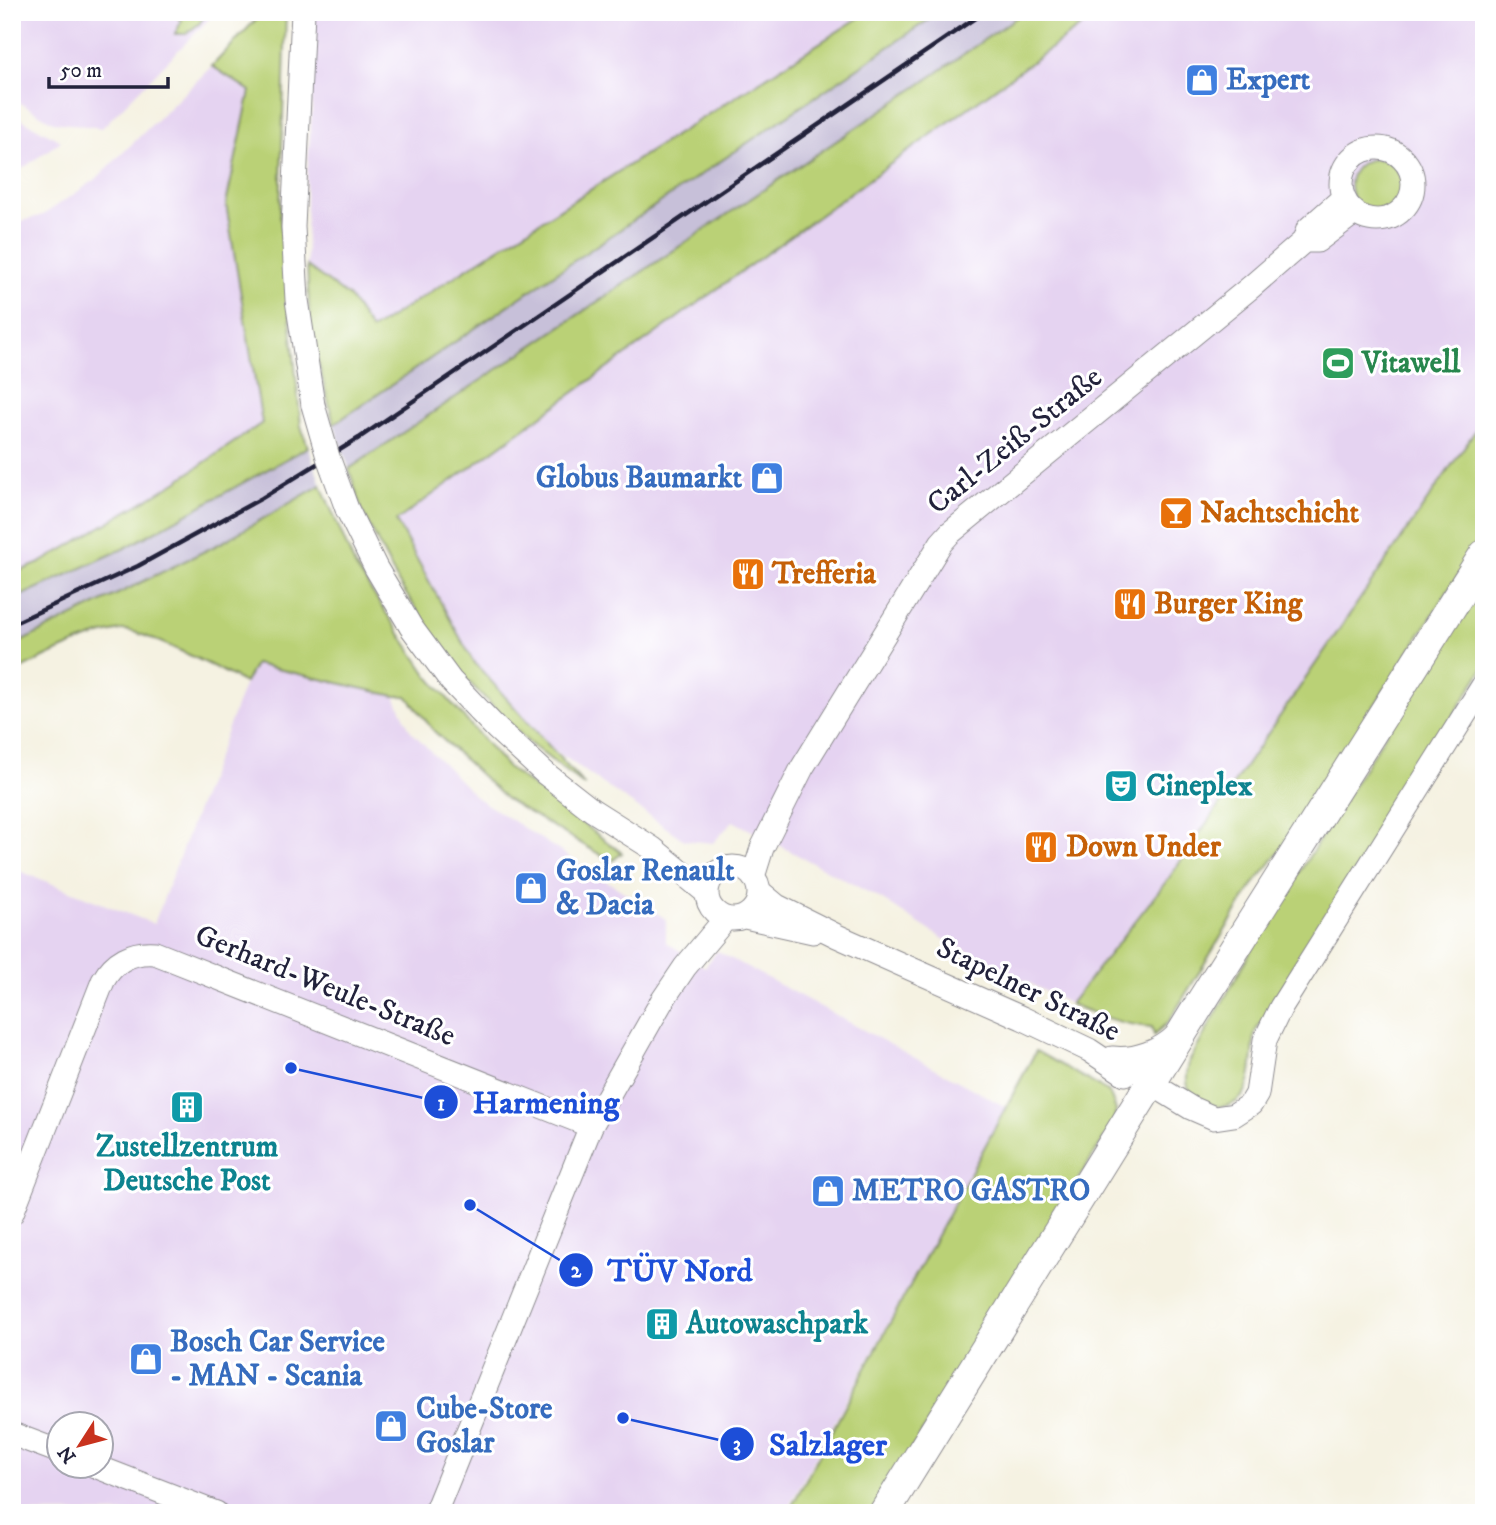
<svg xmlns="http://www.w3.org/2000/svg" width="1496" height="1525" font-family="'IM FELL DW Pica',serif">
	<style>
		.built { fill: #e5d3f1; fill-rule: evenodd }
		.industrial { fill: #c7c0d9 }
		.green { fill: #bad176; stroke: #6e7a58; stroke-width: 2 }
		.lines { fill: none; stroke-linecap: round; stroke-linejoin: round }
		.minor-casing { stroke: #8c8a8e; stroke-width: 25 }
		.major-casing { stroke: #8c8a8e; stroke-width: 32 }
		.minor { stroke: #fff; stroke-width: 23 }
		.major { stroke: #fff; stroke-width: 30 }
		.rail { stroke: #22223b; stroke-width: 4.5 }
		.minor-bridge-casing { stroke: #8c8a8e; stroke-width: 25; stroke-linecap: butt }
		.minor-bridge { stroke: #fff; stroke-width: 23 }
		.labels { text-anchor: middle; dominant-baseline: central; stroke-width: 6; stroke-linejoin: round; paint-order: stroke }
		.shop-label { font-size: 30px; font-weight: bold; fill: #366cbe; stroke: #fff; text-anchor: start }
		.leisure-label { font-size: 30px; font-weight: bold; fill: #27864d; stroke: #fff; text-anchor: start }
		.street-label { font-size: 30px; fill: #22223b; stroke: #fff }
		.food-label { font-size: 30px; font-weight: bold; fill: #c56008; stroke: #fff; text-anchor: start }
		.culture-label { font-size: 30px; font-weight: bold; fill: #0d838f; stroke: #fff; text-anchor: start }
		.leader { fill: none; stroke: #1d4ed8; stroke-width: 2.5 }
		.callout-dot { fill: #1d4ed8; stroke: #fff; stroke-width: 2.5 }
		.mark-label { font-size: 21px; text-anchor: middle; font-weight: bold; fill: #fff }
		.callout-label { font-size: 32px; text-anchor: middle; font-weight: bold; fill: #1d4ed8; stroke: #fff; stroke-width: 6; stroke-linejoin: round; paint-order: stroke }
	</style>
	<rect width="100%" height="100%" fill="#fff"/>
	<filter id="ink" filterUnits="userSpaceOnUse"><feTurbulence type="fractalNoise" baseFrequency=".0143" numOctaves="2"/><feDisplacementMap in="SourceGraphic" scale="14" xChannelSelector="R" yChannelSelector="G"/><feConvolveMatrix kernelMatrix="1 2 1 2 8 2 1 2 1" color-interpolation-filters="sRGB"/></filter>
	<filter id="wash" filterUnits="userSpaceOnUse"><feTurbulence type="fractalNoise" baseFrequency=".00686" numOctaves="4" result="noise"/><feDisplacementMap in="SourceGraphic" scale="28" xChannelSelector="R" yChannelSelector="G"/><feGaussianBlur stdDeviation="1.57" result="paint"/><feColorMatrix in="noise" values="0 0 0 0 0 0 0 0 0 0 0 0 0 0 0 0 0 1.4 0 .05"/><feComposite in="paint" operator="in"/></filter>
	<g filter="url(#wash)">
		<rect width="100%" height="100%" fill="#f5f2e2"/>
		<path class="built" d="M12 12H216L102 128 53 122 12 98Z
			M313 12H868L371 331 349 297 307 266 306 188 312 111Z
			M1101 12H1484V418L1169 878 1070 1004 940 937 881 899 733 821 713 843 684 840 543 742 473 661 396 522Z
			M212 66 250 91 226 204 262 423 176 482 40 563 12 574V224L43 215 95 180Z
			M12 114 61 141 12 176Z
			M255 664 395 696 410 730 477 798 666 919V942L705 967 717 951 1006 1107 785 1513H12V868L154 924 245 683ZM60 1424H102V1466H60Z"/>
		<path class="industrial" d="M940 12H1024L918 86 349 469 334 424Z
			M308 447 321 485 221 543 12 646V600L125 548Z"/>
		<path class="green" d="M169 12H207L199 24 185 34H175L182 20Z
			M263 12H286L280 215 301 426 308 447 125 548 12 600V574L40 563 176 482 262 423 226 204 250 91 212 66Z
			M868 12H940L334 424 310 331 307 266 349 297 371 330Z
			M1024 12H1101L396 521 473 661 585 786 528 742 457 670 398 582 362 511 349 469 918 86Z
			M1350 185a26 26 0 1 1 52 0a26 26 0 1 1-52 0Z
			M1484 418V535L1284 846 1253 885 1169 1021 1154 1035 1152 1027C1122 1025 1097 1015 1070 1004L1169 878Z
			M321 485 355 566 428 676 507 767 622 853 612 861 606 858 506 799 434 731 407 696H395L255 664 245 683C227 673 138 628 122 630 84 636 47 657 12 673V646L221 543Z
			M1484 576V667L1255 1032C1253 1048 1253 1079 1245 1092 1234 1113 1200 1110 1189 1090 1185 1082 1187 1071 1189 1062L1254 945Z
			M1036 1051 1109 1092 1116 1110 1114 1122 872 1513H788Z"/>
	</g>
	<g filter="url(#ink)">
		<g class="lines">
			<g class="minor-casing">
				<path id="minor" d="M303 12 293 227 297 300 313 405
					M1341 184a36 36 0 1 1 72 0a36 36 0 1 1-72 0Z
					M1304 241H1317L1354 213
					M347 509 376 568 411 627 451 681 497 729 546 774 592 810 652 848 707 893
					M707 893a26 26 0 1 1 52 0a26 26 0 1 1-52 0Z
					M753 877 762 848 802 768 941 543 950 533 1251 287 1304 241 1308 229 1343 198
					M759 891 777 906 837 936 1022 1018 1089 1050 1125 1074
					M745 917 813 932
					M1112 1058C1135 1061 1161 1051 1177 1035
					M1116 1059 1136 1068 1150 1083 1191 1108 1214 1118 1234 1115 1251 1104 1257 1094 1265 1040 1281 1007 1484 684
					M12 1213 103 981C114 961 132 951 155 953L591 1126
					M12 1434 60 1452
					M95 1466 216 1513
					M435 1513 591 1126 662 1001 685 967 726 918"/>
			</g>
			<g class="major-casing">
				<path id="major" d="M884 1513 1198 1007 1484 555"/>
			</g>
			<use href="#minor" class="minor"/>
			<use href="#major" class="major"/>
			<path class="rail" d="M12 624 138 566 262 498 359 438 984 12"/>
			<g class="minor-bridge-casing">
				<path id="minor-bridge" d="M313 405 328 457 347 509"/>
			</g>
			<use href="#minor-bridge" class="minor-bridge"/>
		</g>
	</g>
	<defs>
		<g id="shop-square" transform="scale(1.75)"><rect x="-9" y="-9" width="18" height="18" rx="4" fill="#3f7fe0" stroke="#fff"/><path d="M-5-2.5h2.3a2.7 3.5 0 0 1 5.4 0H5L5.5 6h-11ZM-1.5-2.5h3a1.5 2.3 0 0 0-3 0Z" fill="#fff"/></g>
		<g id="stadium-square" transform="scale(1.75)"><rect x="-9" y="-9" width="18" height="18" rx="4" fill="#2e9e5b" stroke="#fff"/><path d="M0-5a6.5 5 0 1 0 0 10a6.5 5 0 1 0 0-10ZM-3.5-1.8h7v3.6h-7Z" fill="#fff"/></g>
		<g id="bar-square" transform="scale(1.75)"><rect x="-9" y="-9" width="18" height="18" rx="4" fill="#e8710a" stroke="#fff"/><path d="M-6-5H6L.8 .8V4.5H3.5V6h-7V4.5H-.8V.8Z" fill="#fff"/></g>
		<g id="restaurant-square" transform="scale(1.75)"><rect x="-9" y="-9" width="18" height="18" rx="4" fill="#e8710a" stroke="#fff"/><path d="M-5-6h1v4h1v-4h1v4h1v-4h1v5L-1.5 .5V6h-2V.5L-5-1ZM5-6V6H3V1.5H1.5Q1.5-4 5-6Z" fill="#fff"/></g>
		<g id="theatre-square" transform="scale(1.75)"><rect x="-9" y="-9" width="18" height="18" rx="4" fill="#0f9aa8" stroke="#fff"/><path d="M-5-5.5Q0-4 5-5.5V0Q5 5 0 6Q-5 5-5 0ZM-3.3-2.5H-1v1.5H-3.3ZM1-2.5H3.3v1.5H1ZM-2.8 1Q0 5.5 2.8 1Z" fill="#fff"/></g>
		<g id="building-square" transform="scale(1.75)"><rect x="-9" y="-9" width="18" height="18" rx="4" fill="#0f9aa8" stroke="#fff"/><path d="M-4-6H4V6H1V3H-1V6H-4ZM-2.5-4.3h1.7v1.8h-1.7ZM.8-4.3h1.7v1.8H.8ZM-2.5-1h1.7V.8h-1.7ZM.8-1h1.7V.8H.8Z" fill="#fff"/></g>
	</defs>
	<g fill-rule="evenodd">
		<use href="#shop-square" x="1202" y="80"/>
		<use href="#stadium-square" x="1338" y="363"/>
		<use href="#shop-square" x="767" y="478"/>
		<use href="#bar-square" x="1176" y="513"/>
		<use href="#restaurant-square" x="748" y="574"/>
		<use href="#restaurant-square" x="1130" y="604"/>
		<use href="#theatre-square" x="1121" y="786"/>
		<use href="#restaurant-square" x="1041" y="847"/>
		<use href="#shop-square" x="531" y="888"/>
		<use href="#building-square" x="187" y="1107"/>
		<use href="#shop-square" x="828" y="1191"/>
		<use href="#building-square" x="662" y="1324"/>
		<use href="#shop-square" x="146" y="1359"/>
		<use href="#shop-square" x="391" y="1426"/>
	</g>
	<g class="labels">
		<g class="shop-label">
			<text x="1226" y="80">Expert</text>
			<text x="742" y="478" text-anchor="end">Globus Baumarkt</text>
			<text x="556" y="871">Goslar Renault<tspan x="556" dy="34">&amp; Dacia</tspan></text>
			<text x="852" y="1191">METRO GASTRO</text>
			<text x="170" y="1342">Bosch Car Service<tspan x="170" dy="34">- MAN - Scania</tspan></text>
			<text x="416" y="1409">Cube-Store<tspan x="416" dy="34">Goslar</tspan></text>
		</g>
		<g class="leisure-label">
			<text x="1362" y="363">Vitawell</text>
		</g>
		<g class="street-label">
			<text transform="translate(1015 441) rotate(-39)">Carl-Zeiß-Straße</text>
			<text transform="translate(325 986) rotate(22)">Gerhard-Weule-Straße</text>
			<text transform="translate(1028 990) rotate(26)">Stapelner Straße</text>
		</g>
		<g class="food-label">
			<text x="1200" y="513">Nachtschicht</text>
			<text x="772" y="574">Trefferia</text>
			<text x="1154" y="604">Burger King</text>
			<text x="1066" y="847">Down Under</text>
		</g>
		<g class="culture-label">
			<text x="1146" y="786">Cineplex</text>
			<text x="187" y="1147" text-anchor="middle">Zustellzentrum<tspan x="187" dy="34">Deutsche Post</tspan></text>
			<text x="686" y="1324">Autowaschpark</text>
		</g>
	</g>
	<path class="leader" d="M291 1068L441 1102M470 1205L576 1270M623 1418L737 1444"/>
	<g class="callout-dot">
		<circle cx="291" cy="1068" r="7"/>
		<circle cx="470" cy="1205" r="7"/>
		<circle cx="623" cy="1418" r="7"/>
		<circle cx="441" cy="1102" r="18"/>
		<circle cx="576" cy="1270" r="18"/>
		<circle cx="737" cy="1444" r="18"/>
	</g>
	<g class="mark-label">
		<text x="441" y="1110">1</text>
		<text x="576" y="1277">2</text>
		<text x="737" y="1451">3</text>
	</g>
	<g class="callout-label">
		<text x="546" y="1113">Harmening</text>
		<text x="680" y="1281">TÜV Nord</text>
		<text x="828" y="1455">Salzlager</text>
	</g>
	<rect width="1496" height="1525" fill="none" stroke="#fff" stroke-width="42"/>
	<g transform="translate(80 1445) rotate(234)"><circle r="33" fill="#ffffff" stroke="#a7a7b1" stroke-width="2"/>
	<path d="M0-5L12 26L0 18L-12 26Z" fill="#c8321e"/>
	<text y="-10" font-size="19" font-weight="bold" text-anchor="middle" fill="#22223b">N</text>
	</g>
	<path d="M49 77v10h119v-10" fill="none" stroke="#22223b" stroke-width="3.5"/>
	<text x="60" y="77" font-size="21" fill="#22223b" stroke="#ffffff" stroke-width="5" paint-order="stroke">50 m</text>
</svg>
